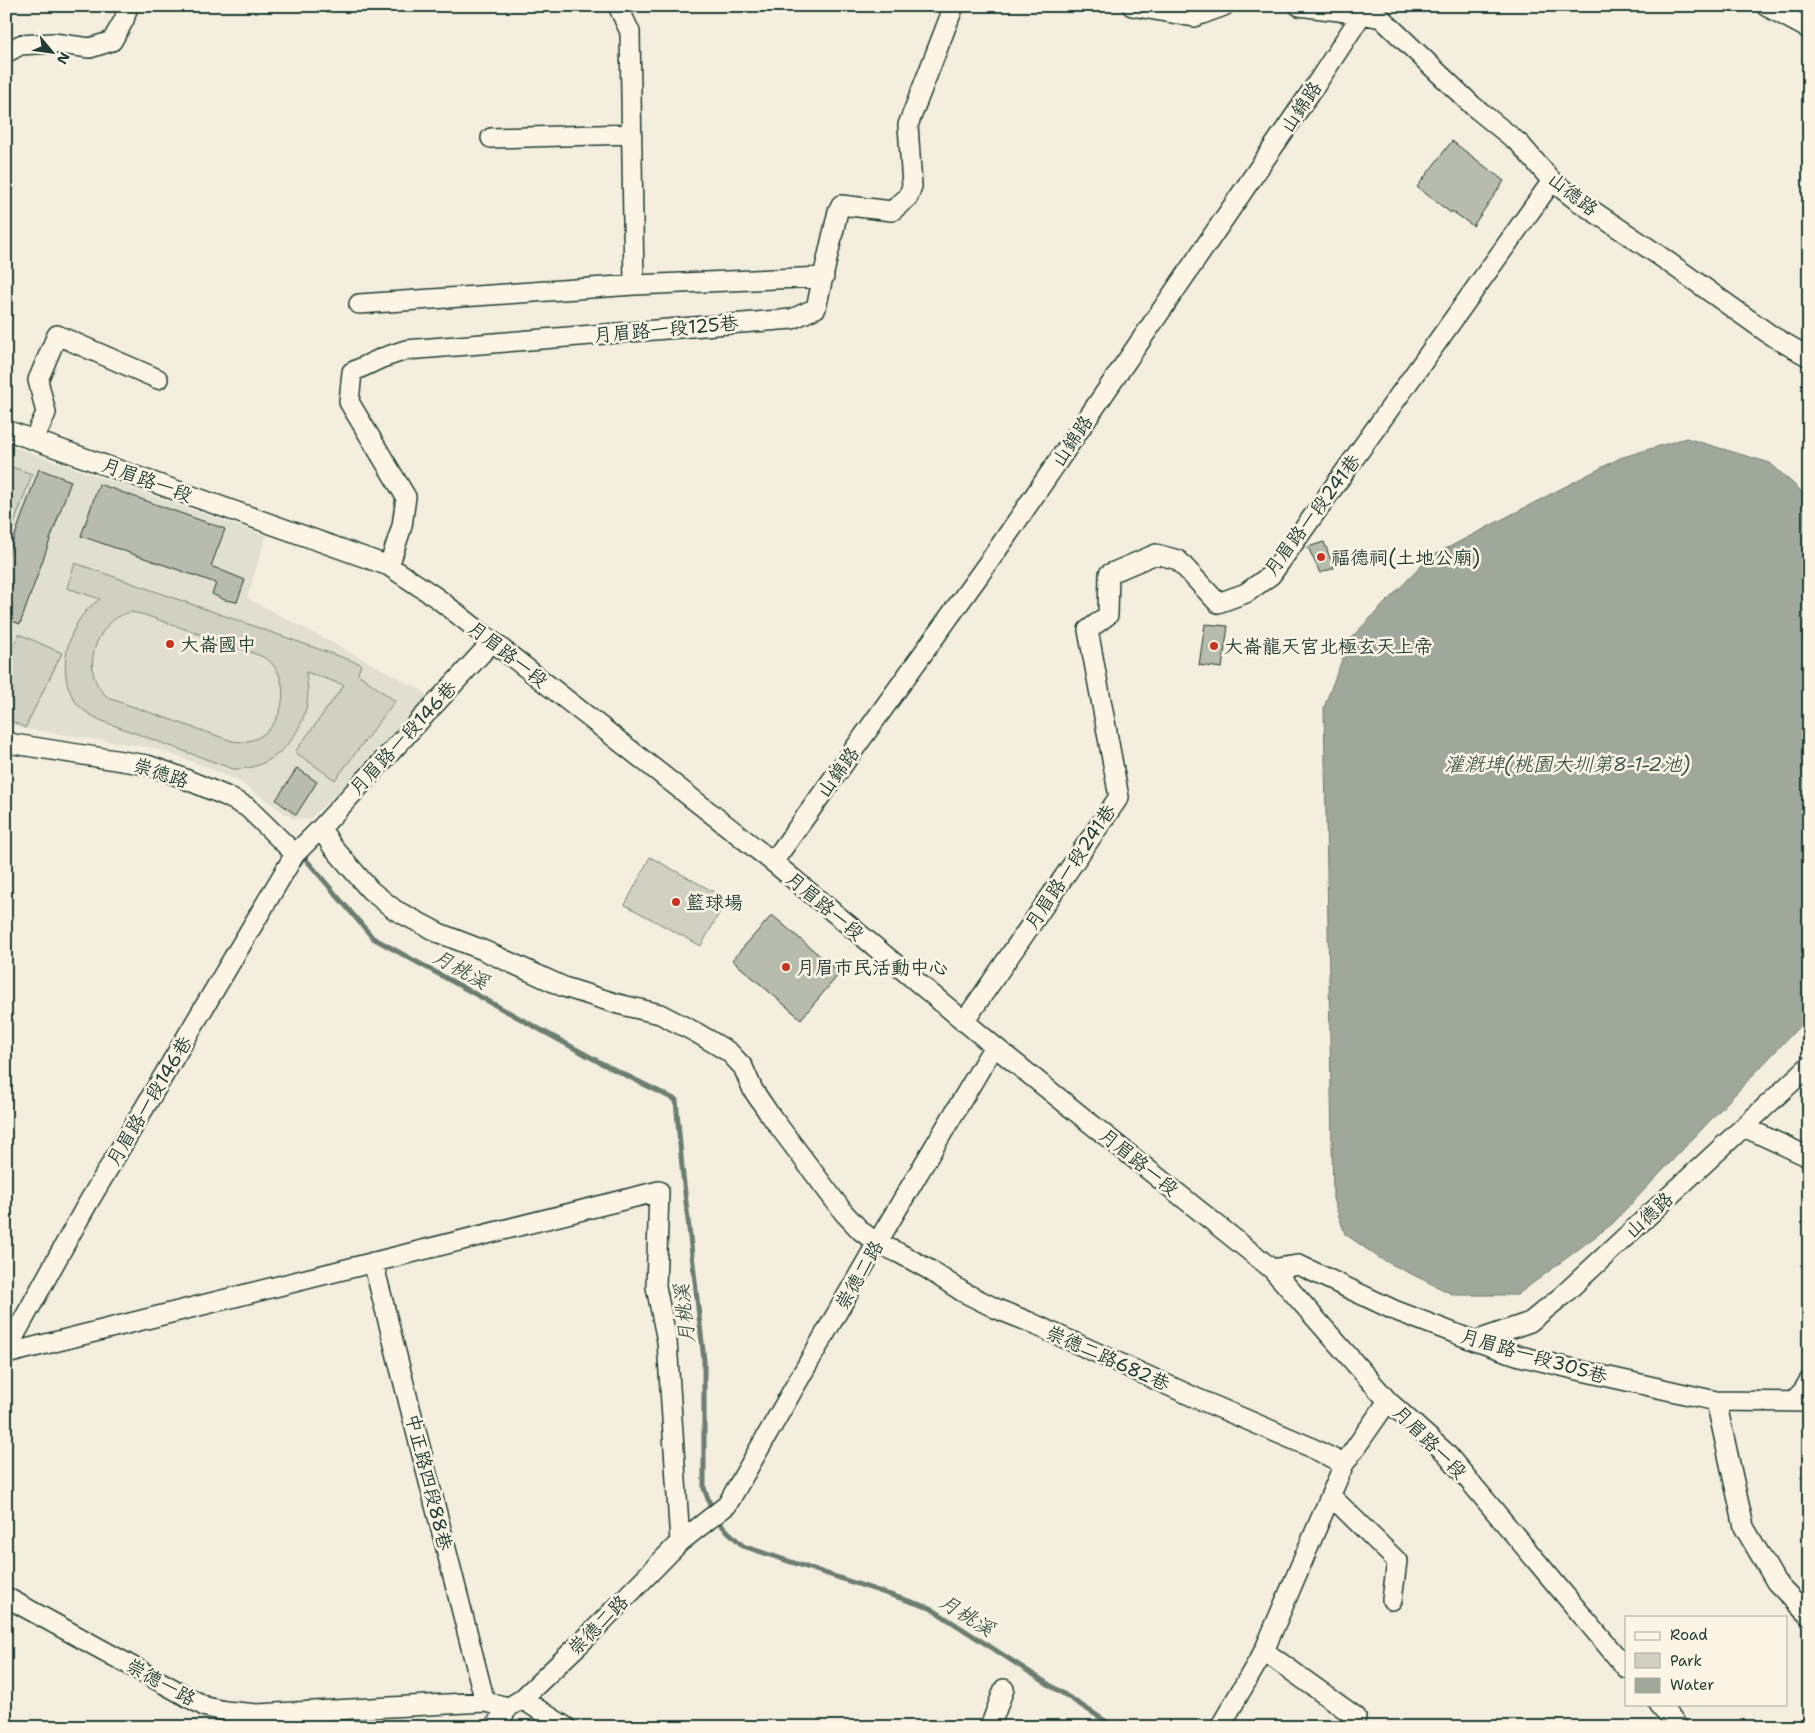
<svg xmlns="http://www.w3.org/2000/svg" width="1815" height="1733" font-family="'Shantell Sans','LXGW WenKai TC',sans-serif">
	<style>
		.built { fill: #e1dfd0 }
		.green { fill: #d0d1c2; stroke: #78877b; fill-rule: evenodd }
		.water { fill: #a0a89b; stroke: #6c7d72 }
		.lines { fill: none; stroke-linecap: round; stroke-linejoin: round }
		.stream { stroke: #6c7d72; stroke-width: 5 }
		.building { fill: #b8bcae; stroke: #1f3d34 }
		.minor-casing { stroke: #1f3d34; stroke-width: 22 }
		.minor { stroke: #fcf5e5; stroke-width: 19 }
		.poi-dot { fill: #c8321e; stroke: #fcf5e5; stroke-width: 2 }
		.labels { text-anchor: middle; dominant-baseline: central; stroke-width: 5; stroke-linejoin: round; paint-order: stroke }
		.street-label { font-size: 19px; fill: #1f3d34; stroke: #fcf5e5 }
		.poi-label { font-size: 19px; fill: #1f3d34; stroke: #fcf5e5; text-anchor: start }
		.water-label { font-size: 20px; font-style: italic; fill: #465d53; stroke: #fcf5e5 }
	</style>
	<rect width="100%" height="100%" fill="#f3eede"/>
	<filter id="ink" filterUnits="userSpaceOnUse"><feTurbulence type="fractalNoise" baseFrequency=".02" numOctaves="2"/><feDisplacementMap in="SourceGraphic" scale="10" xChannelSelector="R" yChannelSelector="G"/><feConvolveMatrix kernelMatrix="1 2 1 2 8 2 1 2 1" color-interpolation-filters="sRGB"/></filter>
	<g filter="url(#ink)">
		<path class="built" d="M6 444 266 536 247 598 421 690 431 699 310 819H294L238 781 202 765 154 748 20 728 6 722Z"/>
		<path class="green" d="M6 465 32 474 6 546Z
			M75 563 361 664 358 674 395 701 335 780 295 752 344 685 306 672C307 682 309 693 307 703 301 739 271 771 233 769L113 725C101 721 88 715 79 706 56 681 65 635 85 612 89 607 95 603 100 599L67 588ZM131 612 145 615 261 656C300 673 284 750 232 741L111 699C76 677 95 619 131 612Z
			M19 634 62 653 25 728 6 718V660Z
			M650 857 727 899 701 946 625 905Z"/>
		<path class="water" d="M1686 438 1770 463 1809 498V1016L1612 1224 1517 1295H1454L1381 1259 1345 1234 1333 1199 1324 707 1350 639 1430 557 1620 458Z"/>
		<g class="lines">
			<path class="stream" d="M303 856 373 938 603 1064 676 1100 682 1167 704 1360V1488L713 1512
				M716 1520 743 1546 930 1608 1115 1727"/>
		</g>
		<path class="building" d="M1452 141 1504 181 1473 226 1452 211 1451 213 1417 187Z
			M39 469 71 481 20 624 6 619V560Z
			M99 484 225 529 211 566 245 580 237 602 225 600 212 594 216 583 81 536Z
			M1324 542 1334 568 1320 573 1308 547Z
			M1205 624 1228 626 1222 668 1199 665Z
			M297 768 317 782 296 815 276 800Z
			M772 915 840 973 801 1019 732 960Z"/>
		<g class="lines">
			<g class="minor-casing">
				<path id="minor" d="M618 6 630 32 634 285
					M1132 6 1194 17 1224 6
					M1299 6 1362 14 1381 18 1473 106 1520 144 1552 181 1575 199 1657 254 1772 336 1809 357
					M1766 6 1809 29
					M6 53 20 45 53 43 90 48 112 41 124 20 128 6
					M491 138 631 134
					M359 304 634 285 824 277
					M6 430 389 566 437 598 773 862 994 1046 1272 1269 1388 1401 1446 1453 1626 1668
					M34 439 46 413 38 380 57 335 158 379
					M389 566 402 526 406 497 349 402 352 372 382 358 406 350 792 319 816 308 838 211 841 205 892 211 908 197 912 186 908 125 954 6
					M6 741 14 744 147 765 173 774 226 796 247 807 295 854
					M321 828 332 846 370 890 395 910 439 933 483 950 564 987 618 1004 660 1014 697 1033 729 1052 743 1067 753 1090 768 1112 844 1213 861 1231 877 1243 899 1253 928 1269 963 1292 997 1309 1027 1321 1196 1398 1308 1446 1344 1464
					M773 862 993 556 1315 86 1362 14 1363 6
					M964 1022 1119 797 1088 630 1108 615 1109 574 1156 554 1178 560 1218 603 1246 593 1271 575 1552 181
					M1744 1127 1809 1157
					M373 1262 485 1702
					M1272 1269 1299 1265 1394 1310 1475 1341 1520 1356 1578 1370 1716 1401 1809 1402
					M1475 1341 1530 1322 1563 1295 1809 1066
					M6 1351 85 1208 295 854 321 828 492 642
					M6 1354 659 1191 656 1287 667 1341 680 1542
					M1716 1401 1744 1527 1776 1582 1809 1616
					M1793 1401 1803 1391 1809 1381
					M1331 1496 1397 1561 1392 1600
					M6 1597 206 1707 225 1711 257 1714 485 1702 509 1707
					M1264 1651 1356 1717
					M522 1699 566 1727
					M1659 1704 1678 1727
					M494 1727 509 1707 522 1699 589 1635 680 1542 727 1505 877 1243 994 1046
					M990 1727 1004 1689
					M1220 1727 1264 1651 1344 1464 1388 1401"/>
			</g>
			<use href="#minor" class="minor"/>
		</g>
	</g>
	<g class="poi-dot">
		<circle cx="1321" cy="557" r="5"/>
		<circle cx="170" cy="644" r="5"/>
		<circle cx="1214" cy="646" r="5"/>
		<circle cx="676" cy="902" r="5"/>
		<circle cx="786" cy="967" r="5"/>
	</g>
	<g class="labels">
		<g class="street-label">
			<text transform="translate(1301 107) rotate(-56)">山錦路</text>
			<text transform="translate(1573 194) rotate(38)">山德路</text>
			<text transform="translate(666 329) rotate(-5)">月眉路一段125巷</text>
			<text transform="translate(1072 441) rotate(-56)">山錦路</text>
			<text transform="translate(147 480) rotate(20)">月眉路一段</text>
			<text transform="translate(1312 515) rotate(-53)">月眉路一段241巷</text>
			<text transform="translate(508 654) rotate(38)">月眉路一段</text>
			<text transform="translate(403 738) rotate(-47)">月眉路一段146巷</text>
			<text transform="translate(838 772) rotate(-54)">山錦路</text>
			<text transform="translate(161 773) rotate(18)">崇德路</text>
			<text transform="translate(1070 867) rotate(-56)">月眉路一段241巷</text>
			<text transform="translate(825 906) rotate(40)">月眉路一段</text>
			<text transform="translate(149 1101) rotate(-59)">月眉路一段146巷</text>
			<text transform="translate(1139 1162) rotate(39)">月眉路一段</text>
			<text transform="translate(1649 1215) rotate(-43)">山德路</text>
			<text transform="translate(859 1275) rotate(-60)">崇德二路</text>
			<text transform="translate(1534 1356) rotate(16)">月眉路一段305巷</text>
			<text transform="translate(1108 1358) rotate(24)">崇德二路682巷</text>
			<text transform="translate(1430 1442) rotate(45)">月眉路一段</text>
			<text transform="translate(429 1482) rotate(76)">中正路四段88巷</text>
			<text transform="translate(598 1625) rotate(-45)">崇德二路</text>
			<text transform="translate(161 1682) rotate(29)">崇德一路</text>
		</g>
		<g class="poi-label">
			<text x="1331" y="557">福德祠(土地公廟)</text>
			<text x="180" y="644">大崙國中</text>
			<text x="1224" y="646">大崙龍天宮北極玄天上帝</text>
			<text x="686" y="902">籃球場</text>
			<text x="796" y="967">月眉市民活動中心</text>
		</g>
		<g class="water-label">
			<text x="1567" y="764">灌溉埤(桃園大圳第8-1-2池)</text>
			<text transform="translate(461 969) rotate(29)">月桃溪</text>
			<text transform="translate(684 1314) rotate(-96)">月桃溪</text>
			<text transform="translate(967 1615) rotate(32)">月桃溪</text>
		</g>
	</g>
	<rect width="1815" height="1733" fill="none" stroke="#fcf5e5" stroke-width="25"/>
	<rect x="12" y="12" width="1790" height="1708" fill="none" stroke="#1f3d34" stroke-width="2" filter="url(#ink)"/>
	<rect x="1625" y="1616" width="162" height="90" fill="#fcf5e5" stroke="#a4ab9e"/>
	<rect x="1635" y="1632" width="25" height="8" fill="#fcf5e5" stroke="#a4ab9e"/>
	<text x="1670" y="1640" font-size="15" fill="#1f3d34">Road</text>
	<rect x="1635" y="1653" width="25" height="15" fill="#d0d1c2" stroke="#a4ab9e"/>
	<text x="1670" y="1666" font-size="15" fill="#1f3d34">Park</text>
	<rect x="1635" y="1678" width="25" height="15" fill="#a0a89b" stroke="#a4ab9e"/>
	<text x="1670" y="1690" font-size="15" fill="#1f3d34">Water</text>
	<g transform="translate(52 52) rotate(119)" stroke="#fcf5e5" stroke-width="4" paint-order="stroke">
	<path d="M0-4L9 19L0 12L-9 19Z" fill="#1f3d34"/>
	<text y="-8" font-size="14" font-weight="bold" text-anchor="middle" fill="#1f3d34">N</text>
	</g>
</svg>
